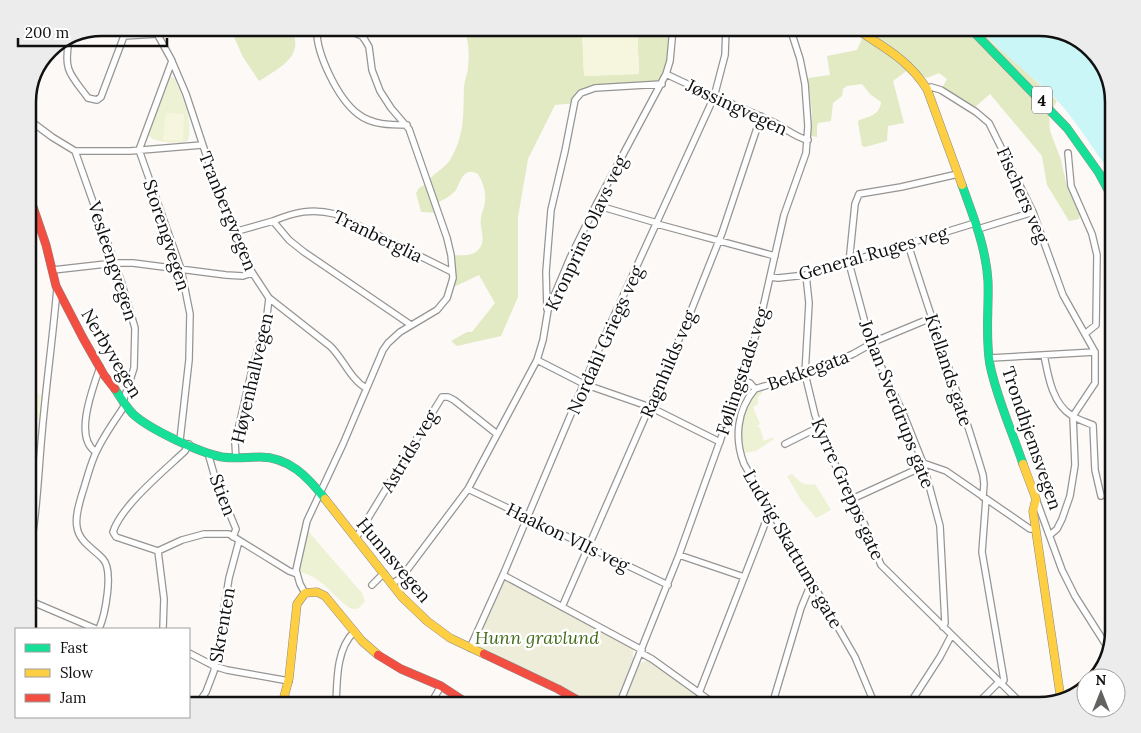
<svg xmlns="http://www.w3.org/2000/svg" width="1141" height="733" font-family="Lora,serif">
	<style>
		.green { fill: #eef2d5 }
		.forest { fill: #e2eac3 }
		.cemetery { fill: #eeedd9 }
		.pitch { fill: #f6f6df }
		.water { fill: #caf6f8 }
		.lines { fill: none; stroke-linecap: round; stroke-linejoin: round }
		.street-casing { stroke: #969594; stroke-width: 8 }
		.fast-casing { stroke: #8d8c8a; stroke-width: 9 }
		.slow-casing { stroke: #8d8c8a; stroke-width: 9 }
		.jam-casing { stroke: #8d8c8a; stroke-width: 9 }
		.street { stroke: #fffefe; stroke-width: 5.5 }
		.fast { stroke: #16e098; stroke-width: 8 }
		.slow { stroke: #ffcf43; stroke-width: 8 }
		.jam { stroke: #f24e42; stroke-width: 8 }
		.labels { text-anchor: middle; dominant-baseline: central; stroke-width: 5; stroke-linejoin: round; paint-order: stroke }
		.shield { fill: #fff; stroke: #585858; stroke-width: 1 }
		.shield-label { font-size: 16px; font-weight: bold; fill: #101010 }
		.street-label { font-size: 18px; fill: #101010; stroke: #fff }
		.park-label { font-size: 18px; font-style: italic; fill: #456c1c; stroke: #fff }
		.rim { fill: none; stroke: #101010; stroke-width: 2.5 }
	</style>
	<rect width="100%" height="100%" fill="#fcf9f6"/>
	<path class="green" d="M170 76 175 79C182 97 194 121 188 141 178 144 154 143 148 135L168 77Z
		M760 390 762 393 758 397V404L753 407 760 424 757 426 760 428 764 441 773 437 774 439 756 451 745 453C739 434 740 401 760 390Z
		M792 474C800 482 803 486 815 484L831 510 816 518 801 500 787 476Z
		M307 530 362 593 365 601C361 607 357 611 350 608 332 596 322 576 299 572Z"/>
	<path class="forest" d="M230 28H291C306 56 279 68 259 81L243 57Z
		M464 28H582L584 76 639 74 637 28H671L668 73 654 85 586 91 577 103 555 105 528 159 518 217V297L501 336 457 346 451 341 467 332H472L495 303 479 275 454 287 449 286 450 255C459 255 470 257 477 251 488 242 479 229 481 218 481 214 483 211 484 207 487 195 484 184 478 174 464 166 461 180 456 190 452 195 445 199 439 202L440 213H438L421 212 416 193 419 188 426 184C428 177 444 169 450 160 465 135 463 116 464 88 464 81 468 73 468 66 470 53 468 39 464 28Z
		M860 28H980L994 44 1016 62 1057 101 1049 115 1050 131 1061 160 1066 183 1080 214 1079 219 1069 221 1047 185 1042 156 990 94 974 108 941 90 947 79 939 73 927 78 909 69 893 81 904 123 888 126 887 141 865 147 862 146 858 122 859 120C870 117 880 114 881 102L870 94 862 84 847 86 843 89 842 96 833 103 831 121 818 123 817 127V137L811 136 812 113 808 78 830 75 827 56 857 50 864 34Z"/>
	<path class="cemetery" d="M504 578 538 598 564 609 626 644 633 650V658L641 663 645 661H651L713 705H594L472 647Z"/>
	<path class="pitch" d="M582 28H637L639 74 584 76Z
		M166 113 184 114 183 141 163 140Z
		M31 391 42 395 40 420 28 417V395Z"/>
	<path class="water" d="M980 28H1039L1080 40 1103 65 1113 98V178L1109 170C1091 147 1076 120 1056 99 1031 74 1001 54 980 28Z"/>
	<g class="lines">
		<g class="street-casing">
			<path id="street" d="M120 28 124 36
				M154 28 171 59 186 94 224 209 248 266 269 298 330 346C343 358 350 379 366 388
				M317 28C315 52 338 99 358 114 372 125 391 125 407 125
				M124 36 157 34
				M69 41C63 71 71 75 88 98L97 100 101 97 104 89 124 36
				M172 61 139 150 181 269 190 314 189 360 180 440
				M666 74C701 91 738 106 773 122 784 127 796 138 808 140
				M927 89 931 87 941 90 976 112 989 123 1033 212 1063 295 1095 352V383L1073 416 1075 465 1070 496 1062 519 1057 529 1050 535
				M28 119 52 137 75 151H130L202 145
				M75 151 121 281 135 328 134 368 123 402
				M1068 153 1071 186 1092 234 1097 255 1096 325 1086 333
				M596 205 657 223
				M273 221C295 212 312 208 335 214L452 272
				M657 224 775 256
				M978 229 1033 212
				M234 232 273 221 289 240 304 252 411 325
				M908 244C932 322 960 397 983 475L984 484 983 497
				M53 270 115 263H133L226 275 243 276 252 273
				M806 275 809 303 805 374 815 415 829 452 864 523 881 565 1023 705
				M770 277 778 278 806 275 975 223
				M547 309 546 272 551 210 565 151 575 100 581 93 595 88 662 84
				M1044 355C1048 375 1052 403 1071 415 1078 420 1086 422 1093 425L1095 470 1101 496
				M990 358 1095 352
				M537 360 584 384 650 407 720 442
				M742 380 750 383 755 389 817 370 853 354 878 340 931 318
				M755 389C737 410 734 438 744 464L855 657 875 705
				M189 444 185 451C165 470 121 506 113 532L116 537 158 551 182 540 204 534H229L289 571 297 574
				M785 444 819 427
				M96 452C73 438 93 388 100 367
				M208 453 216 481 236 529 233 537
				M236 458 235 443 251 374 267 315 269 298
				M923 463 946 471 1030 529H1035
				M468 489 668 585
				M852 499 924 466
				M986 499 982 552 1004 680 1001 684
				M1036 499 1062 570 1075 596 1108 648
				M356 538 442 397H448L454 400 497 434
				M158 551 164 599 163 629
				M679 555 744 577
				M28 560C37 518 38 476 42 433 46 385 53 337 57 288
				M503 575 642 650
				M393 583 401 578 468 489 537 360 543 340 548 310 570 258 596 205 666 74 670 61 673 28
				M372 585 384 573
				M305 593 300 584 296 570 307 521 343 444 383 350 388 343 400 332 437 310 447 298 453 278 451 255 447 238 409 129 391 108 380 91 372 70 369 47 365 40 362 36 343 28
				M28 600 96 629
				M562 607 687 321 722 233 761 116
				M943 627 945 623 940 526 923 463 903 413 871 345 849 263 855 204 859 194 901 187 958 174
				M99 629C105 615 114 571 103 559 94 549 79 542 77 527 75 517 79 504 82 494 86 482 89 469 94 457 101 439 114 422 125 405
				M470 648 503 575 593 362 714 97 725 55 726 28
				M189 653 214 666 227 670 289 681
				M641 653 652 659 716 705
				M699 693 761 534 767 518 772 515
				M197 705 206 692 214 671 229 578 239 541
				M336 705C337 682 336 649 354 632
				M430 705 441 686
				M619 705 679 555 742 380 760 321 784 215 806 153 808 126 805 84 800 59 790 28
				M772 705 801 608 810 586 812 584
				M909 705 940 657 951 636
				M976 705 999 682"/>
		</g>
		<g class="fast-casing">
			<path id="fast" d="M970 28 1067 128 1099 173 1113 199
				M962 185C973 216 986 247 988 281 989 309 985 337 990 365 997 399 1012 431 1023 464
				M115 389C120 397 126 407 133 414 149 429 200 453 222 457 235 459 248 457 260 457 289 457 308 477 325 499"/>
		</g>
		<g class="slow-casing">
			<path id="slow" d="M855 28C884 48 907 58 927 89L962 185
				M1023 464 1036 499 1033 511 1061 700
				M325 499 402 597 427 621 450 638 484 654
				M282 705 289 678 297 604 305 593 317 592 325 596 362 641 378 655"/>
		</g>
		<g class="jam-casing">
			<path id="jam" d="M28 192 46 245 56 286 83 338 104 375 115 389
				M484 654 558 689 586 705
				M378 655 401 669 441 686 470 705"/>
		</g>
		<use href="#street" class="street"/>
		<use href="#fast" class="fast"/>
		<use href="#slow" class="slow"/>
		<use href="#jam" class="jam"/>
	</g>
	<g class="labels">
		<rect class="shield" x="1032" y="86.5" width="20" height="27" rx="4"/>
		<g class="shield-label">
			<text x="1042" y="100">4</text>
		</g>
		<g class="street-label">
			<text transform="translate(737 107) rotate(25)">Jøssingvegen</text>
			<text transform="translate(1023 195) rotate(66)">Fischers veg</text>
			<text transform="translate(228 211) rotate(68)">Tranbergvegen</text>
			<text transform="translate(586 233) rotate(-65)">Kronprins Olavs veg</text>
			<text transform="translate(167 235) rotate(72)">Storengvegen</text>
			<text transform="translate(378 236) rotate(26)">Tranberglia</text>
			<text transform="translate(873 253) rotate(-16)">General Ruges veg</text>
			<text transform="translate(113 261) rotate(72)">Vesleengvegen</text>
			<text transform="translate(605 340) rotate(-66)">Nordahl Griegs veg</text>
			<text transform="translate(112 353) rotate(59)">Nerbyvegen</text>
			<text transform="translate(668 364) rotate(-67)">Ragnhilds veg</text>
			<text transform="translate(808 370) rotate(-20)">Bekkegata</text>
			<text transform="translate(949 370) rotate(72)">Kiellands gate</text>
			<text transform="translate(742 371) rotate(-72)">Føllingstads veg</text>
			<text transform="translate(252 378) rotate(-77)">Høyenhallvegen</text>
			<text transform="translate(897 404) rotate(69)">Johan Sverdrups gate</text>
			<text transform="translate(1032 438) rotate(71)">Trondhjemsvegen</text>
			<text transform="translate(409 451) rotate(-59)">Astrids veg</text>
			<text transform="translate(848 489) rotate(66)">Kyrre Grepps gate</text>
			<text transform="translate(223 495) rotate(69)">Stien</text>
			<text transform="translate(568 537) rotate(26)">Haakon VIIs veg</text>
			<text transform="translate(793 549) rotate(60)">Ludvig Skattums gate</text>
			<text transform="translate(394 560) rotate(50)">Hunnsvegen</text>
			<text transform="translate(222 625) rotate(-80)">Skrenten</text>
		</g>
		<g class="park-label">
			<text x="537" y="637">Hunn gravlund</text>
		</g>
	</g>
	<path d="M0 0H1141V733H0ZM102 36H1039A66 66 0 0 1 1105 102V631A66 66 0 0 1 1039 697H102A66 66 0 0 1 36 631V102A66 66 0 0 1 102 36Z" fill="#ececec" fill-rule="evenodd"/>
	<path class="rim" d="M102 36H1039A66 66 0 0 1 1105 102V631A66 66 0 0 1 1039 697H102A66 66 0 0 1 36 631V102A66 66 0 0 1 102 36Z"/>
	<rect x="15" y="628" width="175" height="90" fill="#ffffff" stroke="#9f9f9f"/>
	<rect x="25" y="644" width="25" height="8" fill="#16e098" stroke="#9f9f9f"/>
	<text x="60" y="653" font-size="15" fill="#101010">Fast</text>
	<rect x="25" y="669" width="25" height="8" fill="#ffcf43" stroke="#9f9f9f"/>
	<text x="60" y="678" font-size="15" fill="#101010">Slow</text>
	<rect x="25" y="694" width="25" height="8" fill="#f24e42" stroke="#9f9f9f"/>
	<text x="60" y="703" font-size="15" fill="#101010">Jam</text>
	<g transform="translate(1101 693)"><circle r="24" fill="#ffffff" stroke="#9f9f9f"/>
	<path d="M0-4L9 19L0 12L-9 19Z" fill="#636260"/>
	<text y="-8" font-size="14" font-weight="bold" text-anchor="middle" fill="#101010">N</text>
	</g>
	<path d="M18 38v8h149v-8" fill="none" stroke="#101010" stroke-width="2.5"/>
	<text x="25" y="38" font-size="15" fill="#101010" stroke="#ffffff" stroke-width="4" paint-order="stroke">200 m</text>
</svg>
